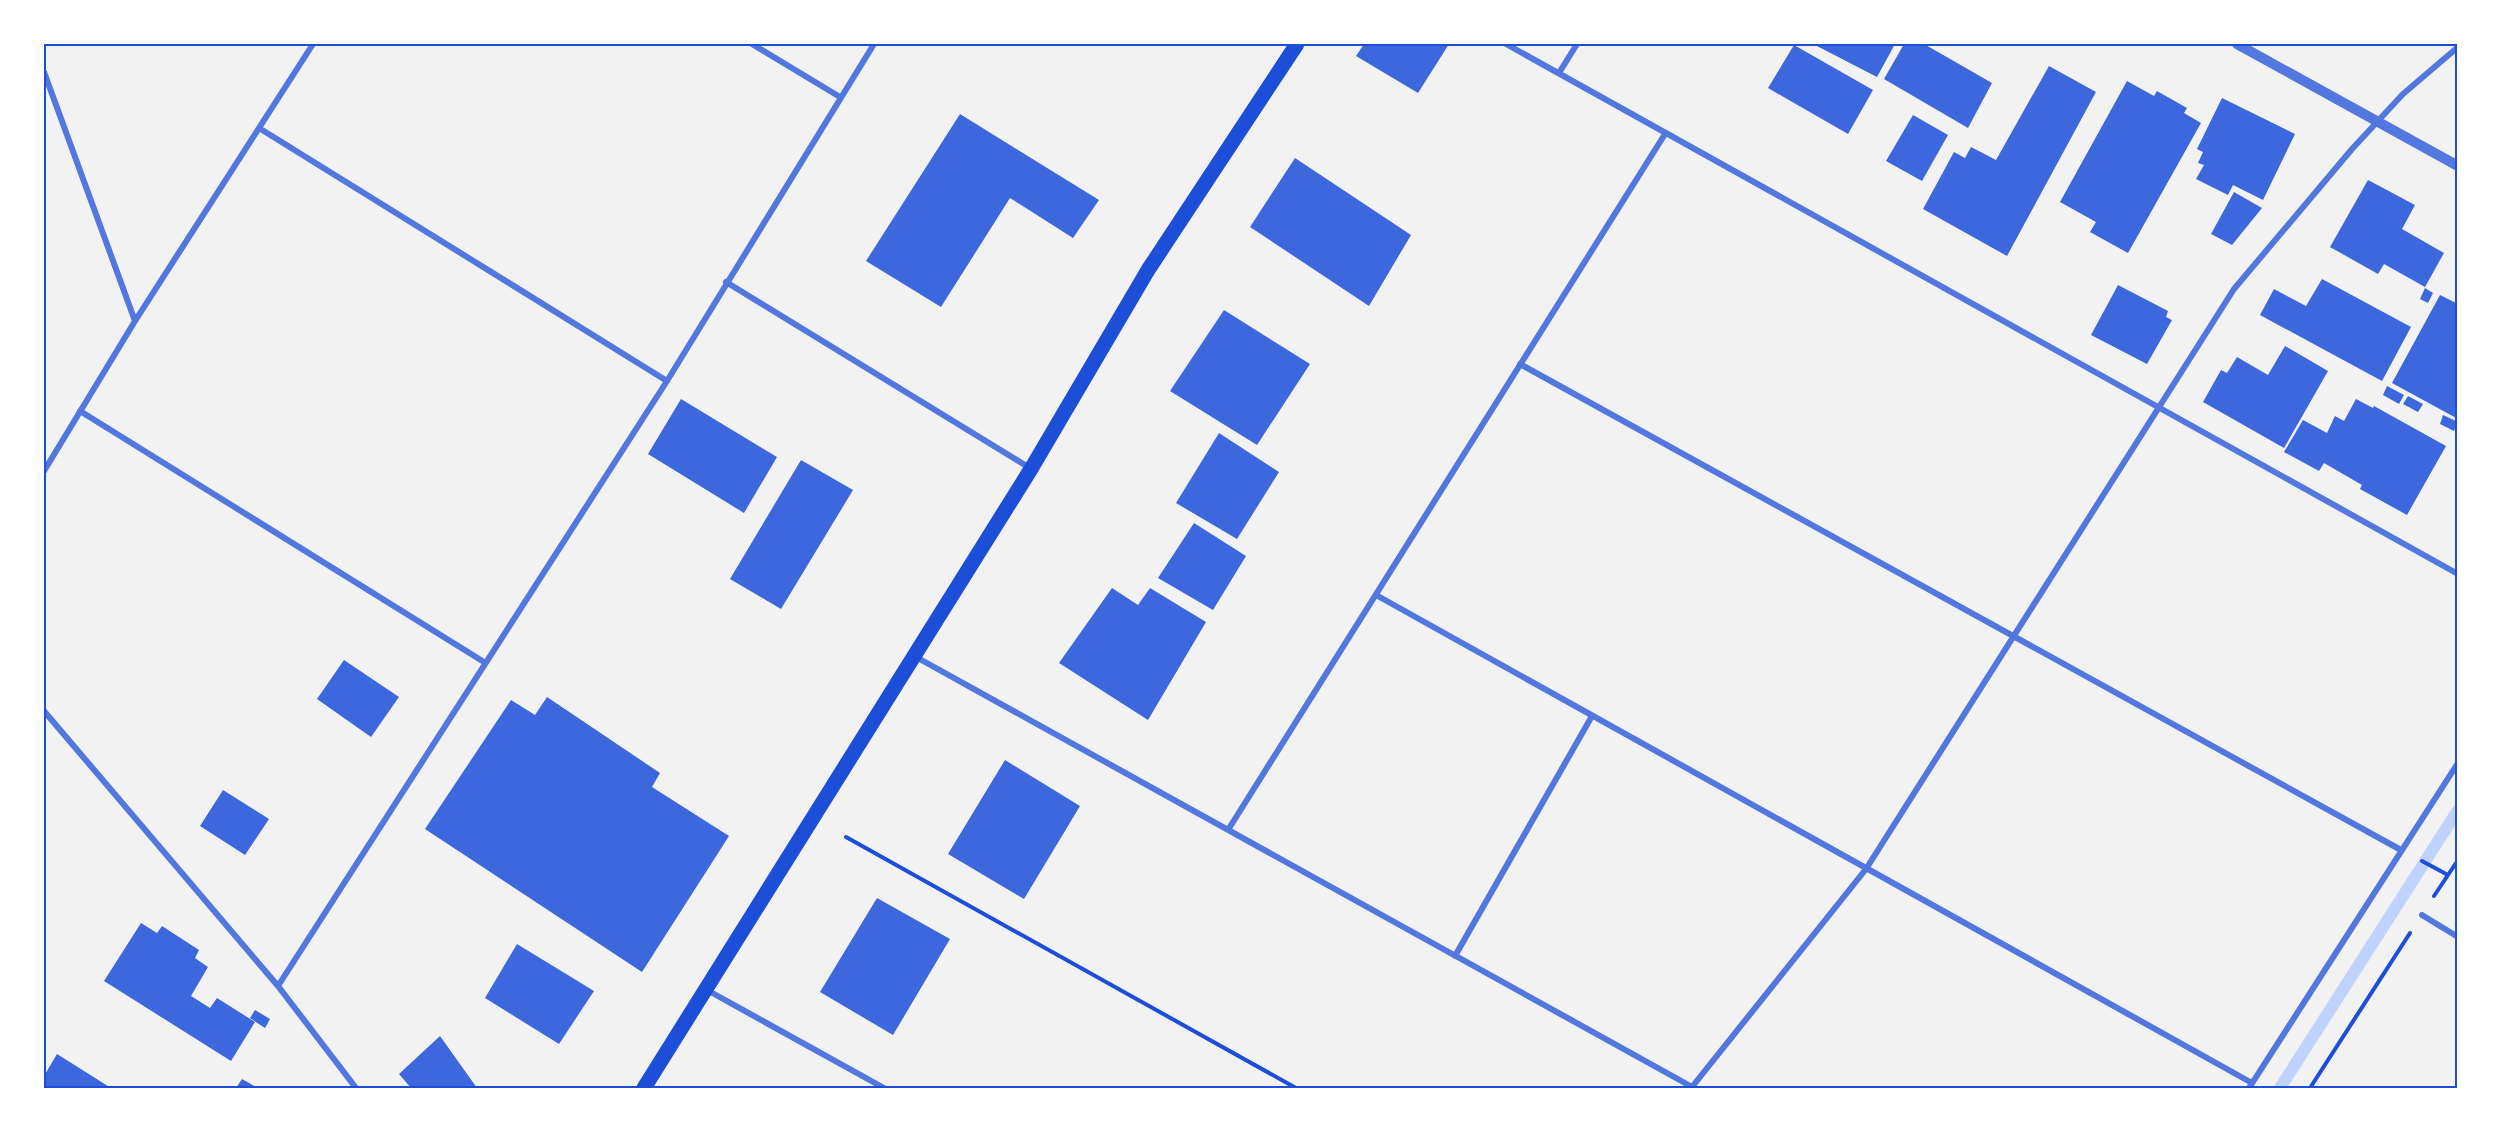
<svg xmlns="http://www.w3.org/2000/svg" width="2501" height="1132" font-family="'Nunito Sans',sans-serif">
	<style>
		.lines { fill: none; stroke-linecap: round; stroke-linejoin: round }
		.stream { stroke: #bfd3fe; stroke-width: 12 }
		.building { fill: #3d67dc }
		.path { stroke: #1d4ed8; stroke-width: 4 }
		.minor { stroke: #5277de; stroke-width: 6 }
		.tertiary { stroke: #5277de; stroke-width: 10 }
		.primary { stroke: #1d4ed8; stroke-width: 15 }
		.neatline { fill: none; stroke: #1d4ed8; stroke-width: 2 }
	</style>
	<rect width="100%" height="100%" fill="#f2f2f2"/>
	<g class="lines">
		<path class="stream" d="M2280 1088 2458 810"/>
	</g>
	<path class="building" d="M1364 44H1449L1418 93 1356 56Z
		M1813 44H1895L1877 77Z
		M1904 44H1924L1992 83 1968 128 1884 79Z
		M1794 45 1873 90 1848 134 1768 88Z
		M2049 66 2096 92 2007 256 1923 209 1954 152 1965 158 1971 147 1996 160Z
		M2127 81 2154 96 2157 91 2187 108 2184 113 2201 123 2128 253 2090 232 2096 222 2060 202Z
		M2222 98 2295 134 2263 200 2233 185 2228 195 2196 179 2204 165 2198 163 2203 152 2197 149Z
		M960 114 1099 200 1073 238 1010 198 941 307 866 261Z
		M1913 115 1948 135 1922 181 1886 161Z
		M1295 158 1411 235 1369 306 1250 227Z
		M2368 180 2415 205 2402 229 2444 253 2425 287 2384 264 2378 274 2330 247Z
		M2234 192 2262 208 2232 245 2211 234Z
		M2322 279 2411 327 2382 381 2260 315 2274 289 2306 306Z
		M2118 285 2168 311 2166 317 2172 320 2147 364 2091 335Z
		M2425 288 2433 293 2428 303 2420 299Z
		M2440 295 2458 304V419L2392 383Z
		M1224 310 1310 364 1257 445 1170 391Z
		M2285 346 2328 371 2284 448 2203 402 2221 370 2227 373 2237 357 2268 375Z
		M2387 386 2404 395 2399 404 2383 395Z
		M2408 396 2423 404 2418 412 2403 404Z
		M681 399 777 457 744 513 648 454Z
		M2356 399 2373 408 2374 406 2446 446 2407 515 2360 489 2362 485 2324 463 2319 471 2284 452 2303 420 2327 433 2335 416 2344 421Z
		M2443 415 2458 422 2454 431 2440 424Z
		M1219 433 1279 472 1237 539 1176 503Z
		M801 460 853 490 781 609 730 579Z
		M1194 523 1246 556 1213 610 1158 578Z
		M1112 588 1138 605 1150 588 1206 622 1148 720 1059 663Z
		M344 660 399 697 371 737 317 699Z
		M547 697 660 773 652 787 729 836 642 972 425 829 511 700 535 715Z
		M1005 760 1080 806 1024 899 948 854Z
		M223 790 269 819 245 855 200 826Z
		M877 898 950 939 893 1035 820 992Z
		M141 923 157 933 162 926 199 950 195 958 208 967 191 996 210 1008 217 998 255 1022 231 1061 104 981Z
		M517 944 594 991 559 1044 485 998Z
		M255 1010 270 1019 265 1028 250 1018Z
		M440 1036 477 1088H411L399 1074Z
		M57 1054 111 1088H44V1076Z
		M242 1079 258 1088H236Z"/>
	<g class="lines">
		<path class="path" d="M846 837 1296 1088
			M2422 861 2448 875
			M2434 896 2458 860
			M2310 1088 2410 933"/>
		<path class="minor" d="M752 44 840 97
			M1506 44 2458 574
			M44 72 135 321
			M1559 73 1577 44
			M259 128 667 381
			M726 282 1030 468
			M1520 364 2401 850
			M80 411 484 662
			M44 471 135 321 313 44
			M1376 595 2252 1083
			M916 657 1694 1088
			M44 711 278 986 356 1088
			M1228 830 1665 134
			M2422 915 2458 937
			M1455 956 1592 716
			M278 986 667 381 874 44
			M707 990 884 1088
			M1692 1087 1866 869 2234 289 2352 149 2403 94 2458 47
			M2249 1088 2458 763"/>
		<path class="tertiary" d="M2237 44 2458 166"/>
		<path class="primary" d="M644 1088 1031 469 1148 270 1297 44"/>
	</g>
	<rect width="2501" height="1132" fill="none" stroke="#ffffff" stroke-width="90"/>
	<rect x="45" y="45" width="2411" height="1042" class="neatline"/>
</svg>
